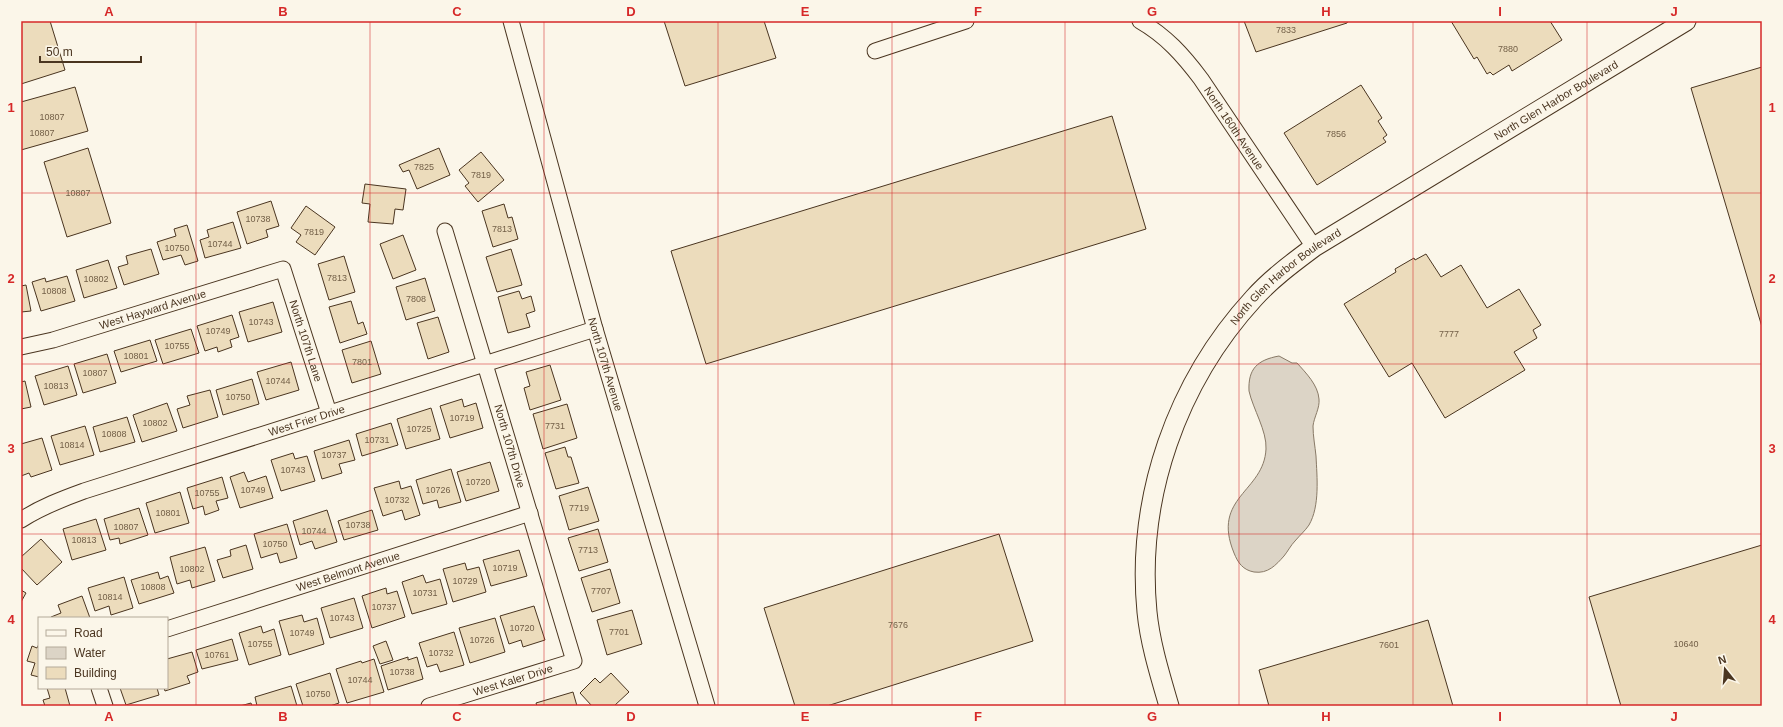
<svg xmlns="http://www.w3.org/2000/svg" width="1783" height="727" font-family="Helvetica,sans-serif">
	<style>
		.water { fill: #dcd4c6; stroke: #887966 }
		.building { fill: #ecdcbc; stroke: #4a3520 }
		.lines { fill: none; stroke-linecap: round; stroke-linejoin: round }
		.minor-casing { stroke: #4a3520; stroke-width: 17 }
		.major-casing { stroke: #4a3520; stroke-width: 21 }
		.minor { stroke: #fbf6e9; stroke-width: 15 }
		.major { stroke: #fbf6e9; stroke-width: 19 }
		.grid { fill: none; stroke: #d62828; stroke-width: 1; stroke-opacity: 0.55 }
		.labels { text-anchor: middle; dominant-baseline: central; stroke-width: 3; stroke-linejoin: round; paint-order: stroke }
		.number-label { font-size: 9px; fill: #725f47 }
		.street-label { font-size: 11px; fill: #4a3520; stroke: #fbf6e9 }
		.neatline { fill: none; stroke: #d62828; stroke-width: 1.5 }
		.grid-label { font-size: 13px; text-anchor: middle; font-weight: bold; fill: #d62828 }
	</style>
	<rect width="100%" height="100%" fill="#fbf6e9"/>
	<path class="water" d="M1279 356 1292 363H1297C1306 373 1318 385 1319 399 1320 408 1314 417 1313 426 1313 436 1315 446 1316 456 1317 477 1320 506 1309 525 1305 531 1300 535 1295 541 1291 545 1288 551 1284 556 1276 565 1268 574 1254 572 1243 570 1238 563 1234 553 1211 497 1264 492 1266 449 1267 431 1253 409 1249 391 1248 369 1257 360 1279 356Z"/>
	<path class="building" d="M21 21H50L65 70 21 84Z
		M664 21H764L776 58 685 86Z
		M1244 21H1348L1347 23 1256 52Z
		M1451 21H1550L1562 40 1512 71 1509 65 1493 75 1490 72 1487 74 1477 57 1474 59Z
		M1762 67V327L1691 88Z
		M1361 85 1382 118 1378 121 1387 135 1383 138 1386 142 1317 185 1284 133Z
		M75 87 88 131 21 150V102Z
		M1112 116 1146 229 706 364 671 251Z
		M88 148 111 223 67 237 44 162Z
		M439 148 450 175 417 189 409 170 403 172 399 165Z
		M481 152 504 180 478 202 465 186 469 183 459 170Z
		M365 184 406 189 403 210 395 209 393 224 368 222 370 204 362 203Z
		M271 201 279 226 266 230 268 237 247 244 237 212Z
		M504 204 508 218 512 217 518 239 493 247 482 211Z
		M306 206 335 227 315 255 296 242 301 235 291 228Z
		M233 222 241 248 205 258 200 240 209 237 207 230Z
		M187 225 198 261 185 265 181 255 163 260 157 242 176 236 174 229Z
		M403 235 416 270 393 279 380 244Z
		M151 249 159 274 124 285 118 267 128 264 126 256Z
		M511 249 522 285 497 292 486 257Z
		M1426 254 1441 277 1461 265 1487 308 1519 289 1541 325 1533 330 1537 338 1514 352 1525 370 1445 418 1412 363 1389 377 1344 304 1396 272 1395 269 1414 258 1415 260Z
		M344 256 355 292 329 300 318 264Z
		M108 260 117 288 84 298 76 270Z
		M67 276 75 301 41 311 32 282 45 278 46 282Z
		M425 278 435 311 406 320 396 287Z
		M26 285 31 311 21 312V286Z
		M519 291 522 299 531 296 535 311 526 314 530 327 508 333 498 297Z
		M351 301 358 324 363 322 367 334 340 343 329 307Z
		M273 302 282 332 248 342 239 312Z
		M232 315 239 337 230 340 232 347 218 352 217 347 205 351 197 326Z
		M438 317 449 352 428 359 417 323Z
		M191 329 199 353 163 364 155 340Z
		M150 340 157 361 121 372 114 351Z
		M371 341 381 374 352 383 342 350Z
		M107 354 116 383 83 393 74 364Z
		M291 362 299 390 266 400 257 372Z
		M550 365 561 400 530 410 524 388 530 386 526 372Z
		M68 366 77 395 44 405 35 376Z
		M252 379 259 404 223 415 216 390Z
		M25 381 31 407 21 409V382Z
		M210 390 218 417 183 428 177 409 190 405 187 396Z
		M462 399 464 407 476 403 483 428 450 438 440 406Z
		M167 403 177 431 142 442 133 415Z
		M567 404 577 438 543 449 533 414Z
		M431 408 440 439 406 449 397 419Z
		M127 417 135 442 100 452 93 427Z
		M391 423 398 445 362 456 356 434Z
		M85 426 94 455 60 465 51 436Z
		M42 438 52 470 31 477 29 473 21 476V444Z
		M349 440 355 460 339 464 342 473 322 479 314 451Z
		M565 447 568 457H571L579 483 556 489 545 453Z
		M293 453 295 459 307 456 315 481 281 491 271 460Z
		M490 462 499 491 466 501 457 472Z
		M451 469 461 502 439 508 437 500 423 504 416 480Z
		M244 472 248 482 266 476 273 498 240 508 230 477Z
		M222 477 228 498 216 501 219 510 205 515 203 506 193 509 187 488Z
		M399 481 401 489 411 486 420 515 405 520 402 510 383 516 374 488Z
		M588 487 599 521 569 530 559 496Z
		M180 492 189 523 155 533 146 503Z
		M139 508 148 535 120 544 119 538 110 540 104 519Z
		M327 510 337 542 315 549 312 541 300 545 293 521Z
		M372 510 378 530 344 540 338 521Z
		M96 519 106 550 72 560 63 529Z
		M287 524 297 558 280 563 277 553 261 558 254 534Z
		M598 529 608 562 579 571 568 538Z
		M999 534 1033 641 827 706H795L764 608Z
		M41 539 62 562 37 585 21 568V557Z
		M246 545 253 569 223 578 217 560 231 556 230 550Z
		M1762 545V706H1621L1589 597Z
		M205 547 215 581 192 588 190 580 177 584 170 557Z
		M519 550 527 576 491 586 483 560Z
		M465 563 467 570 479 567 486 592 453 602 443 569Z
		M610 569 620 603 592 612 581 578Z
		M158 572 160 579 168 576 174 593 139 604 131 580Z
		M423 575 426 583 440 579 447 604 412 614 402 582Z
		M124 577 133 608 111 615 109 606 95 611 88 588Z
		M386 588 387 594 397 591 405 617 372 628 362 596Z
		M21 590 26 593 21 602Z
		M82 596 90 618H51V617L61 613 58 605Z
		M354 598 363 628 330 638 321 608Z
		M534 606 545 640 523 647 521 640 509 644 500 616Z
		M632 610 642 644 607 655 597 620Z
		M302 615 304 622 317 618 324 644 289 655 279 621Z
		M495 618 505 652 470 663 459 628Z
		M1428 620 1453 706H1269L1259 670Z
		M261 626 263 633 274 629 281 655 249 665 239 633Z
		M454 632 464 665 440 672 437 664 427 667 419 643Z
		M232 639 238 660 202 669 196 650Z
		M386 641 393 660 380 664 373 646Z
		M39 644V677L31 675 35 663 27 661 32 646 37 648Z
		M192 652 198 672 187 676 190 683 165 691 164 688H167V659Z
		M408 657V660L417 657 423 679 388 690 381 666Z
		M374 659 384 692 347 703 336 669 361 661 362 663Z
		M330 673 339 703 330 706H303L296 684Z
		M611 673 629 692 614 706H592L580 693 595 678 600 683Z
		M291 686 297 706H257L255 697Z
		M47 688H65L70 706H45L43 700 50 698Z
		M120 688H157L159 695 126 705Z
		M573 692 577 706H537L536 703Z
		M251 703 252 706H240Z"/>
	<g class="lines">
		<g class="minor-casing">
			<g id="minor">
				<path id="s1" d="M511 21 595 329 707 706"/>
				<path id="s2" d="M1140 21C1166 36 1183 55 1201 79L1314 247"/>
				<path d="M875 51 966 21"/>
				<path id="s3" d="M21 347 53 340 283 269 329 413"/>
				<path id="s4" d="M21 520C41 507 62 499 84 491L595 329"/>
				<path id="s5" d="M167 629 530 513"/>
				<path d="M99 688 105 706"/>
				<path id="s6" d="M429 706 574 661 445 231"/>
			</g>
		</g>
		<g class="major-casing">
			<g id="major">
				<path id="s7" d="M1169 706C1160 675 1150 643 1147 612 1136 497 1177 382 1254 298 1272 278 1294 262 1314 247L1686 21"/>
			</g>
		</g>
		<use href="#minor" class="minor"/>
		<use href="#major" class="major"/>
	</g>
	<path class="grid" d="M196 21V706M370 21V706M544 21V706M718 21V706M892 21V706M1065 21V706M1239 21V706M1413 21V706M1587 21V706M21 193H1762M21 364H1762M21 534H1762"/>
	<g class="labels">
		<g class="number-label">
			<text x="1286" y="30">7833</text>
			<text x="1508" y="49">7880</text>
			<text x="52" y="117">10807</text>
			<text x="42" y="133">10807</text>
			<text x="1336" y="134">7856</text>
			<text x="424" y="167">7825</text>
			<text x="481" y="175">7819</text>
			<text x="78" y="193">10807</text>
			<text x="258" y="219">10738</text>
			<text x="502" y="229">7813</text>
			<text x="314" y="232">7819</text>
			<text x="220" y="244">10744</text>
			<text x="177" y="248">10750</text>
			<text x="337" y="278">7813</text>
			<text x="96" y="279">10802</text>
			<text x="54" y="291">10808</text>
			<text x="416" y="299">7808</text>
			<text x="261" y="322">10743</text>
			<text x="218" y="331">10749</text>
			<text x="1449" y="334">7777</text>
			<text x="177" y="346">10755</text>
			<text x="136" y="356">10801</text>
			<text x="362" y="362">7801</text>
			<text x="95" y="373">10807</text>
			<text x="278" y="381">10744</text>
			<text x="56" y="386">10813</text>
			<text x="238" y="397">10750</text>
			<text x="462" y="418">10719</text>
			<text x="155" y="423">10802</text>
			<text x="555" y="426">7731</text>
			<text x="419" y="429">10725</text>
			<text x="114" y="434">10808</text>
			<text x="377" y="440">10731</text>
			<text x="72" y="445">10814</text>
			<text x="334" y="455">10737</text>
			<text x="293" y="470">10743</text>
			<text x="478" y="482">10720</text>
			<text x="253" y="490">10749</text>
			<text x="438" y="490">10726</text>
			<text x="207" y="493">10755</text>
			<text x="397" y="500">10732</text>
			<text x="579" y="508">7719</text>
			<text x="168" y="513">10801</text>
			<text x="358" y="525">10738</text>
			<text x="126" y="527">10807</text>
			<text x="314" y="531">10744</text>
			<text x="84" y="540">10813</text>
			<text x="275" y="544">10750</text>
			<text x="588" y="550">7713</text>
			<text x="505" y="568">10719</text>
			<text x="192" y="569">10802</text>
			<text x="465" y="581">10729</text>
			<text x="153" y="587">10808</text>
			<text x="601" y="591">7707</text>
			<text x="425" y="593">10731</text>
			<text x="110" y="597">10814</text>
			<text x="384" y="607">10737</text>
			<text x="342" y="618">10743</text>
			<text x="898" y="625">7676</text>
			<text x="522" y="628">10720</text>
			<text x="619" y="632">7701</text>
			<text x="302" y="633">10749</text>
			<text x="482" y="640">10726</text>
			<text x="260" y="644">10755</text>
			<text x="1686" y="644">10640</text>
			<text x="1389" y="645">7601</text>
			<text x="441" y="653">10732</text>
			<text x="217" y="655">10761</text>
			<text x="402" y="672">10738</text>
			<text x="360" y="680">10744</text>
			<text x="318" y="694">10750</text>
		</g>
		<g class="street-label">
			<text stroke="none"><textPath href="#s7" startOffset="800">North Glen Harbor Boulevard</textPath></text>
			<text stroke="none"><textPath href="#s2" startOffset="144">North 160th Avenue</textPath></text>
			<text stroke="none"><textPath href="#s7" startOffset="476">North Glen Harbor Boulevard</textPath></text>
			<text stroke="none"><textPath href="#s3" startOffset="137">West Hayward Avenue</textPath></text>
			<text stroke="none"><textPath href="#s3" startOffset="349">North 107th Lane</textPath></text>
			<text stroke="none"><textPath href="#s1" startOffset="356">North 107th Avenue</textPath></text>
			<text stroke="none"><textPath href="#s4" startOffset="303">West Frier Drive</textPath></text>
			<text transform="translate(510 446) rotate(74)">North 107th Drive</text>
			<text stroke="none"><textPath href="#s5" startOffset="190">West Belmont Avenue</textPath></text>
			<text stroke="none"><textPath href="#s6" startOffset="88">West Kaler Drive</textPath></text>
		</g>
	</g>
	<rect width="1783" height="727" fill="none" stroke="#fbf6e9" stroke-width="44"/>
	<rect x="38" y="617" width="130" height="72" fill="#fbf6e9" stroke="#b4a999"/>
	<rect x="46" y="630" width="20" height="6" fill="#fbf6e9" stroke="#b4a999"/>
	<text x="74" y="637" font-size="12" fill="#4a3520">Road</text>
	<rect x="46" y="647" width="20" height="12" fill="#dcd4c6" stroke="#b4a999"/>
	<text x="74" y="657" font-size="12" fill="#4a3520">Water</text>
	<rect x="46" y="667" width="20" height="12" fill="#ecdcbc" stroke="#b4a999"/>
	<text x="74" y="677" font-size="12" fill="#4a3520">Building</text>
	<g transform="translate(1725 669) rotate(343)" stroke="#fbf6e9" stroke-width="3" paint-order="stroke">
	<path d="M0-3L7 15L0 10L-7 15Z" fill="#4a3520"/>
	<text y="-6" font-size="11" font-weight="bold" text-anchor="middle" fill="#4a3520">N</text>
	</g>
	<path d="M40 56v6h101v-6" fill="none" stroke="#4a3520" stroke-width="2"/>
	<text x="46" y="56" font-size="12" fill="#4a3520" stroke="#fbf6e9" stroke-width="3" paint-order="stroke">50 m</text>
	<rect x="22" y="22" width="1739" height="683" class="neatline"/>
	<g class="grid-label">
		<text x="109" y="16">A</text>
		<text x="283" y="16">B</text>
		<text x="457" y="16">C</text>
		<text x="631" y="16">D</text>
		<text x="805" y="16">E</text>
		<text x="978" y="16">F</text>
		<text x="1152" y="16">G</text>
		<text x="1326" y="16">H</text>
		<text x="1500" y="16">I</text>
		<text x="1674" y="16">J</text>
		<text x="11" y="112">1</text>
		<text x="1772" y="112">1</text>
		<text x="11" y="283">2</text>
		<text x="1772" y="283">2</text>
		<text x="11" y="453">3</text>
		<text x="1772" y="453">3</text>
		<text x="11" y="624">4</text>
		<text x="1772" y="624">4</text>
		<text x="109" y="721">A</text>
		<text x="283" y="721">B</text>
		<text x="457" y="721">C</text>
		<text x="631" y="721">D</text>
		<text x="805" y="721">E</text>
		<text x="978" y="721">F</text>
		<text x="1152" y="721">G</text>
		<text x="1326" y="721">H</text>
		<text x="1500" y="721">I</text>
		<text x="1674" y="721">J</text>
	</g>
</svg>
